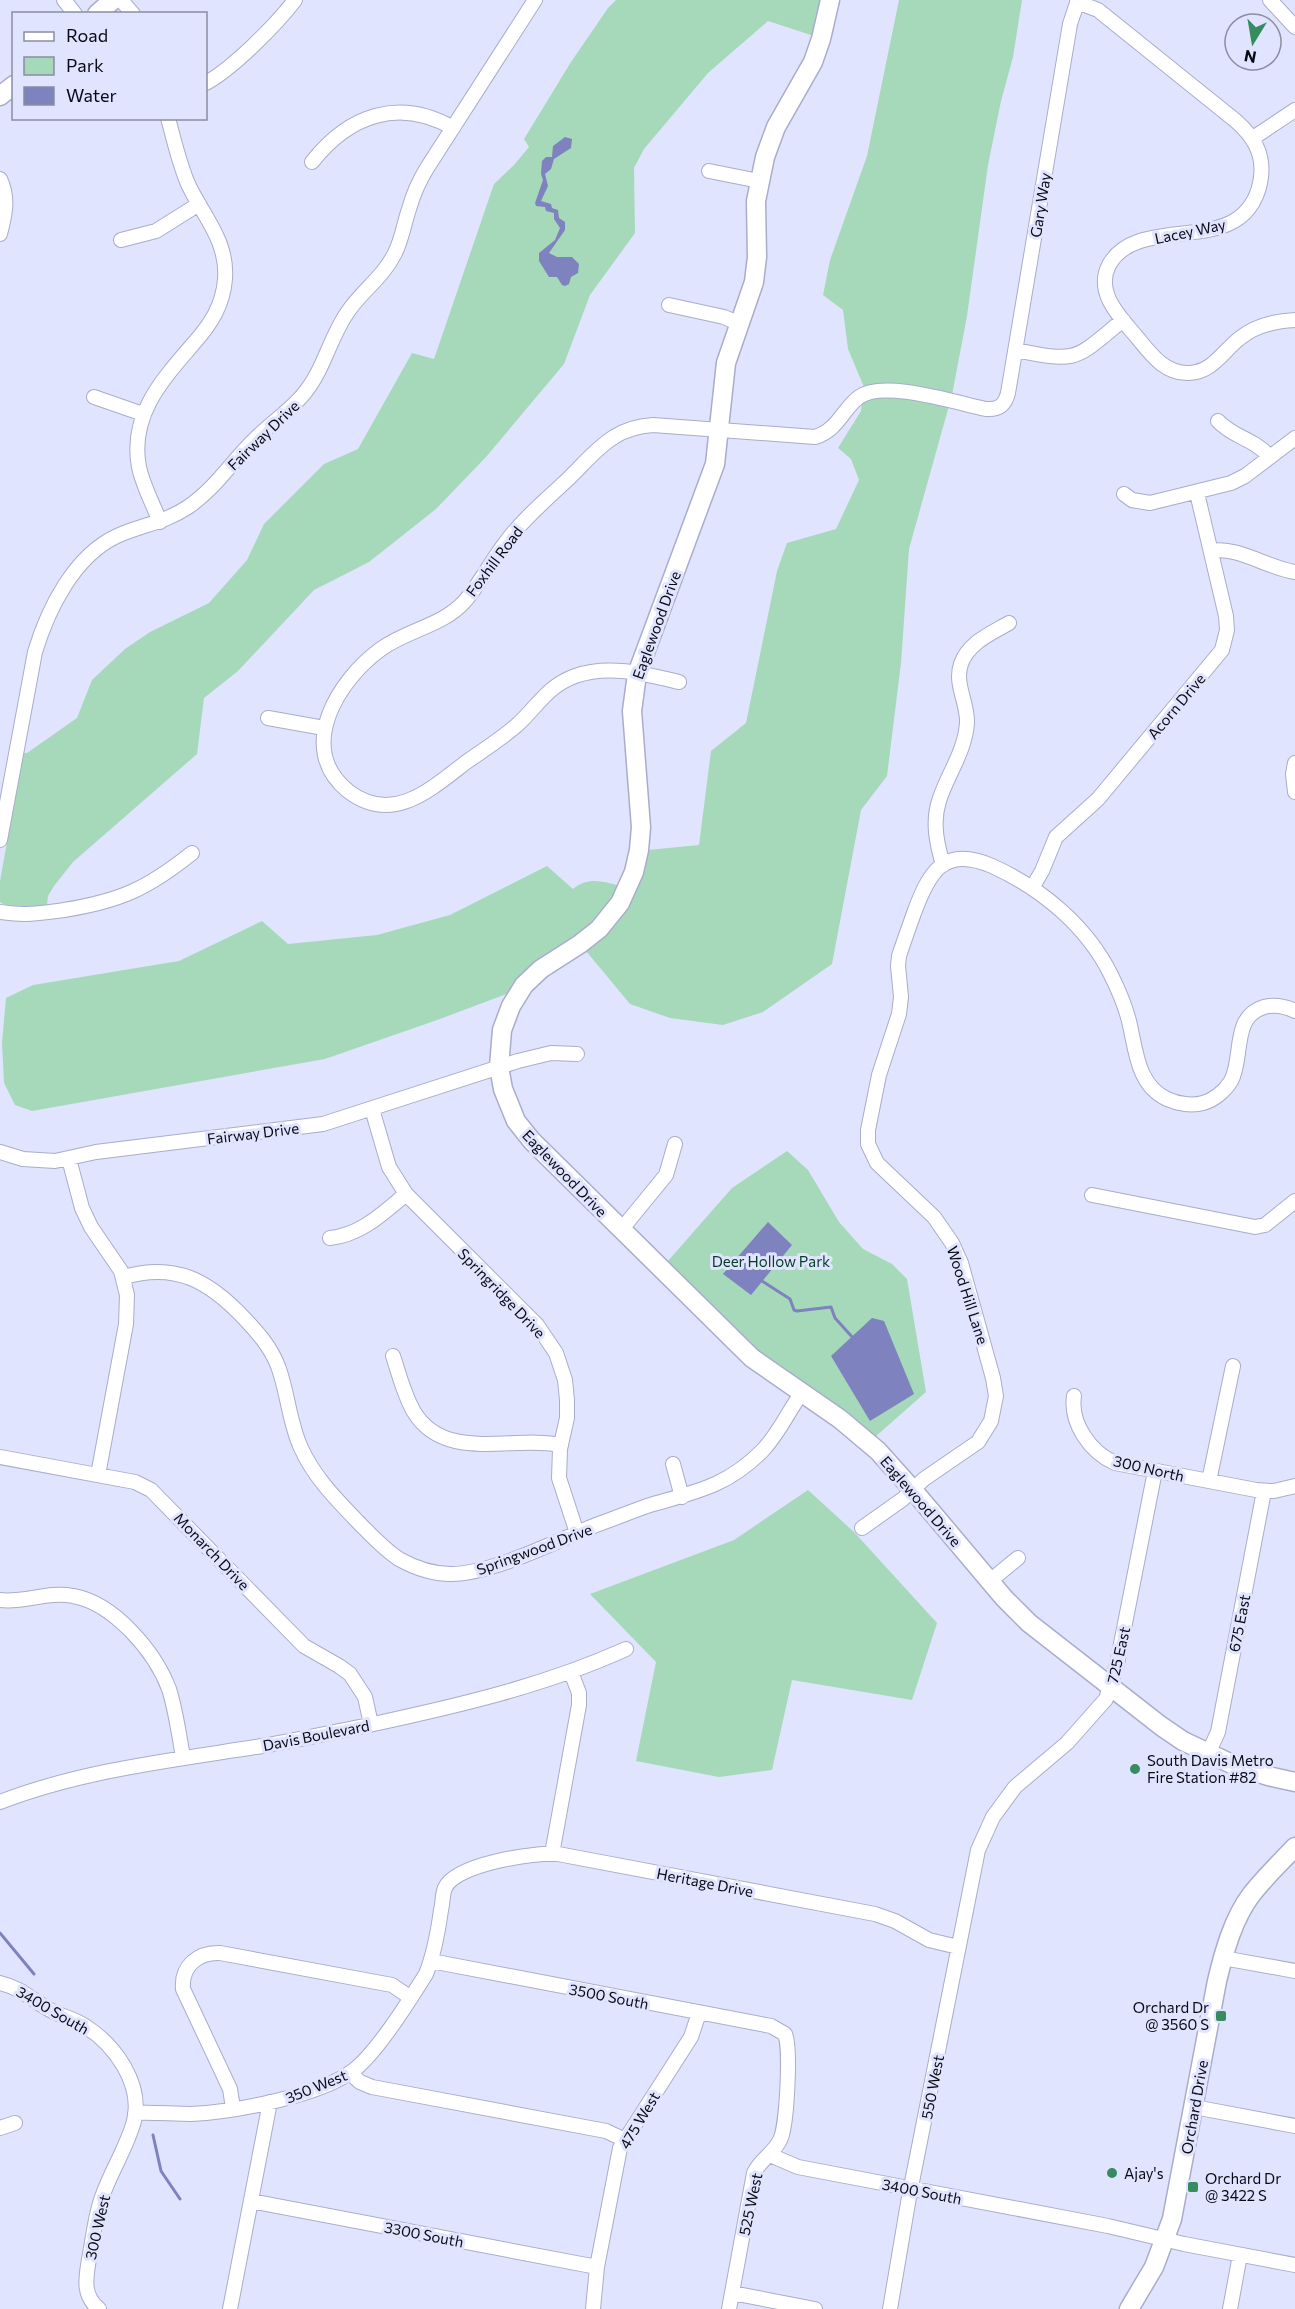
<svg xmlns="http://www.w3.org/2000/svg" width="1295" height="2309" font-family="Commissioner,sans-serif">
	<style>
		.green { fill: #a6d9b9 }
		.water { fill: #7e82bf }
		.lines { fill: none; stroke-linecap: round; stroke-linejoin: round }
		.stream { stroke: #7e82bf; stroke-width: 3 }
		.minor-casing { stroke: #a9accb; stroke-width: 16 }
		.major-casing { stroke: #a9accb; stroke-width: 21 }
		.minor { stroke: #fff; stroke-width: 14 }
		.major { stroke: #fff; stroke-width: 18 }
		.poi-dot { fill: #368c5f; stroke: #e1e4fe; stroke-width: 2 }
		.labels { text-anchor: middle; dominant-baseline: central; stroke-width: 6; stroke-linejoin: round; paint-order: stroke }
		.street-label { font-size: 15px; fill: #0a0a14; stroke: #e1e4fe }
		.park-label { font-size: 15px; fill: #033e24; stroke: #e1e4fe }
		.poi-label { font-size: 15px; fill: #0a0a14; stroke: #e1e4fe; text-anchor: start }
	</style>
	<rect width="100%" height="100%" fill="#e1e4fe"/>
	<path class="green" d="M616 0H821L814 36 768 21 708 73 644 149 634 168 635 233 590 295 564 364 486 457 436 509 369 562 314 590 238 671 204 698 197 754 73 862 54 886 48 896 47 905C32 907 12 912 0 902V881L23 753H27L77 718 92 680 125 649 150 632 209 603 247 560 264 524 324 464 358 449 412 353 434 359 494 184 514 165 529 147 524 139 571 62 608 8Z
		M899 0H1022L1013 57 1001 101 988 165 967 316 952 395 909 549 901 663 887 776 861 810 832 964 763 1012 723 1025 670 1018 630 1004 586 951C620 926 641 892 648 850L699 845 711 751 746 723 777 571 787 543 836 529 859 480 851 459 838 448 861 411 864 387 848 349 843 310 823 295 830 260 867 156Z
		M547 866 573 889C588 877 602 881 620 886L608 905 590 926 541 957 525 972 509 993 440 1019 325 1059 32 1111 15 1105 4 1083 2 1043 6 998 33 985 179 961 262 921 288 944 377 935 450 915Z
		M787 1151 808 1170 839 1222 863 1249 892 1264 907 1279 926 1392 875 1437 755 1353 667 1262 732 1188Z
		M808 1490 854 1532 937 1623 912 1700 792 1680 772 1770 719 1777 636 1761 656 1662 590 1594 734 1540Z"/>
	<path class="water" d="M565 137 572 139 571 148 554 159 551 169 545 174 548 186 541 201 551 204 552 208 558 210 559 218 565 222V230L549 253 557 257H572L579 264 578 273 571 277 569 284 565 286 562 285 557 277H549L539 261V253L555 240 560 228 554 219V213L546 211 545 207 536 206 535 203 543 180 541 174 542 161 546 157H552L553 146Z
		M768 1222 792 1245 751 1295 723 1274Z
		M872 1318 884 1321 914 1394 870 1421 831 1356Z"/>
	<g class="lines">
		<path class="stream" d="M759 1279 790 1299 794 1310 797 1311 831 1307 835 1318 854 1339
			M0 1933 34 1974
			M153 2135 161 2171 180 2199"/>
		<g class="minor-casing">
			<path id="minor" d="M64 0 75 14
				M121 0 133 14
				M1270 0 1295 27
				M1077 2 1098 10 1236 121C1253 136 1264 153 1261 177 1259 195 1250 212 1234 221 1198 242 1131 224 1109 265 1095 292 1119 316 1136 336 1150 353 1164 374 1189 373 1213 372 1223 351 1240 338 1256 325 1275 321 1295 320
				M206 83C233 68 276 25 295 0
				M1253 138 1295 110
				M312 162C349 115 399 97 453 128
				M709 171 759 181
				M0 179C9 198 5 215 0 234
				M121 240 156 231 199 204
				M669 305 724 317 740 324
				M1016 350C1079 363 1074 360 1123 320
				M94 397 143 414
				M1218 421C1234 438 1253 438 1270 457
				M1124 494 1132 500 1150 503 1231 483 1245 476 1295 438
				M160 522C153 504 143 486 139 467 129 415 163 379 194 343 211 324 223 305 225 279 228 241 203 216 188 184 179 163 174 140 168 118
				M1212 551C1237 546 1268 568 1295 572
				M679 682C646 674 609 664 575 676 546 687 538 706 517 725 501 739 482 751 465 763 430 790 392 825 348 791 295 748 339 679 381 649 407 630 442 626 464 602 480 584 491 561 506 542 523 519 546 500 567 480 582 466 596 448 614 437 626 429 639 426 653 425L815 437C838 430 842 410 859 397 883 379 957 403 986 409 999 410 1005 405 1008 393L1070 24 1078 0
				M268 718 324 728
				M1295 763 1293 774 1295 792
				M0 840 35 652C48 609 74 556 117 536 141 525 164 523 188 507 215 489 232 461 255 439 270 424 288 412 302 396 324 371 329 339 347 313 362 290 382 279 395 253 402 239 404 224 409 209 413 195 419 181 427 168L535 0
				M943 865C937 844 932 823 939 801 947 775 965 752 967 723 968 703 954 684 961 664 968 643 990 634 1009 623
				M1032 888 1042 871 1056 837 1098 799 1222 650 1227 630 1226 616 1197 493
				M0 912C22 916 42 913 64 910 120 901 147 889 192 853
				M372 1109 389 1167 406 1194 537 1325 556 1353 565 1380 567 1400V1418L560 1449 559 1478 577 1533
				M0 1152 23 1159 55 1161 96 1152 323 1124 518 1061 551 1053 577 1054
				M69 1159 82 1208 91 1227 121 1271 127 1295 126 1324 98 1475
				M1092 1195 1255 1227 1265 1225 1295 1201
				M621 1230 666 1175 675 1144
				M330 1238C361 1235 383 1213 406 1194
				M124 1277C176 1262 209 1281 244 1318 258 1333 270 1346 278 1366 288 1393 289 1422 301 1448 315 1479 339 1502 362 1526 374 1538 385 1550 399 1559 415 1568 433 1574 451 1574 492 1574 556 1541 596 1525 613 1519 630 1512 647 1506 694 1492 727 1487 763 1450 779 1433 788 1412 801 1394
				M393 1356C399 1374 404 1395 414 1412 445 1463 513 1435 561 1445
				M1074 1396C1070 1423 1090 1452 1115 1463L1256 1490 1274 1491 1295 1486
				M0 1457 135 1482 151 1490 304 1646 339 1666 350 1674 365 1697 371 1724
				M673 1464 682 1497
				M1209 1481 1233 1366
				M862 1528 903 1499 924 1479 978 1442 991 1421 996 1396 993 1378 961 1263 952 1243 934 1217 877 1163 868 1144V1130L879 1075 899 1014 901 997 898 966 899 956C904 941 909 927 914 913 929 872 944 845 992 866 1041 888 1087 926 1111 975 1118 989 1125 1005 1129 1021 1136 1050 1137 1085 1167 1099 1178 1104 1192 1106 1203 1103 1214 1100 1225 1091 1231 1081 1244 1057 1231 1017 1264 1007 1275 1004 1285 1006 1295 1011
				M990 1581 1018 1558
				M0 1600C25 1603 48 1591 73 1596 114 1603 155 1652 169 1689 176 1711 179 1735 183 1757
				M1208 1754 1218 1732 1264 1491
				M0 1802C83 1770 174 1760 262 1746 298 1740 334 1732 369 1725 457 1706 544 1686 626 1649
				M552 1854 579 1705V1693L571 1672
				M1223 1958 1295 1971
				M431 1961 771 2026 785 2034C791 2048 787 2127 780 2140 774 2153 760 2160 754 2173L729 2309
				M0 1983C23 1988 36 2004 56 2013 65 2017 76 2020 85 2026 115 2045 143 2084 134 2121 127 2147 111 2171 102 2197 95 2216 93 2239 89 2259 86 2278 82 2295 99 2309
				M350 2073 360 2082 372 2087 606 2131 625 2140
				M1194 2107 1295 2126
				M233 2108 230 2089 183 1989C181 1966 198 1952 220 1953L392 1985 411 1998
				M135 2113C154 2112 172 2114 191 2114 233 2112 320 2096 354 2070 378 2051 409 2001 426 1974 434 1954 438 1932 441 1910 443 1903 442 1895 445 1888 455 1864 535 1852 558 1854L875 1914 895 1921 929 1940 958 1947
				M0 2128 15 2123
				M770 2155 798 2167 1108 2226 1184 2244 1295 2265
				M251 2201 597 2267
				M732 2293 815 2309
				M230 2309 270 2102
				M593 2309 597 2267 620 2148 691 2037 699 2013
				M890 2309 909 2197 978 1850 993 1817 1015 1787 1067 1743 1106 1699 1117 1664 1155 1471
				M1230 2309 1240 2255"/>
		</g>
		<g class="major-casing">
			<path id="major" d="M830 0 821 39 813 62 776 127 765 157 756 201 757 257 754 282 726 363 715 464 637 674 632 711 641 827 639 850 634 872 620 903 599 929 580 944 541 969 524 985 511 1006 502 1030 499 1067 503 1089 516 1121 532 1141 752 1358 840 1419 878 1451 913 1490 1004 1598 1029 1623 1161 1726 1183 1741 1236 1766 1268 1776 1295 1782
				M97 14 113 0
				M0 96 14 85
				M1129 2309 1154 2267 1172 2219 1217 1981C1224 1952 1233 1919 1251 1895 1264 1878 1280 1863 1295 1847"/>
		</g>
		<use href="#minor" class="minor"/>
		<use href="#major" class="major"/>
	</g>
	<g class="poi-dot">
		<circle cx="1135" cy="1769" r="6"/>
		<rect x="1215" y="2010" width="12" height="12" rx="3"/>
		<circle cx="1112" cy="2173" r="6"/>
		<rect x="1187" y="2181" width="12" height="12" rx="3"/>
	</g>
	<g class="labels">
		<g class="street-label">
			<text transform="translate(1040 205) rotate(-81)">Gary Way</text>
			<text transform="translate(1190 231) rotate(-12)">Lacey Way</text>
			<text transform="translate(263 435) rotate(-44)">Fairway Drive</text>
			<text transform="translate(494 561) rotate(-53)">Foxhill Road</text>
			<text transform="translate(656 625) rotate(-70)">Eaglewood Drive</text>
			<text transform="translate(1176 706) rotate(-50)">Acorn Drive</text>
			<text transform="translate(253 1133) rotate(-7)">Fairway Drive</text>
			<text transform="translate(565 1173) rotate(46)">Eaglewood Drive</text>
			<text transform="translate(502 1293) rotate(46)">Springridge Drive</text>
			<text transform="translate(968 1295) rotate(72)">Wood Hill Lane</text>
			<text transform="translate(1149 1468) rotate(13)">300 North</text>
			<text transform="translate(921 1501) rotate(49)">Eaglewood Drive</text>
			<text transform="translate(534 1549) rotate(-20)">Springwood Drive</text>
			<text transform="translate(212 1551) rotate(46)">Monarch Drive</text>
			<text transform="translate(1239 1623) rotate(-79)">675 East</text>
			<text transform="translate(1118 1655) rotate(-77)">725 East</text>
			<text transform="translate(316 1735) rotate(-11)">Davis Boulevard</text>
			<text transform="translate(705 1882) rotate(11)">Heritage Drive</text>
			<text transform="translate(609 1996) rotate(11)">3500 South</text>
			<text transform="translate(53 2010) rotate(30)">3400 South</text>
			<text transform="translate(316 2086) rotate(-22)">350 West</text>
			<text transform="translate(932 2087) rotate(-79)">550 West</text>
			<text transform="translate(1194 2107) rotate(-80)">Orchard Drive</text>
			<text transform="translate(639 2120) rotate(-59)">475 West</text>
			<text transform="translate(922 2191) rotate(11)">3400 South</text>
			<text transform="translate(750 2204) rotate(-78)">525 West</text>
			<text transform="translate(97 2227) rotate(-77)">300 West</text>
			<text transform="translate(424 2234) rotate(11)">3300 South</text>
		</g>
		<g class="park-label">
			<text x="771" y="1261">Deer Hollow Park</text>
		</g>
		<g class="poi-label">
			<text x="1147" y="1760">South Davis Metro<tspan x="1147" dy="17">Fire Station #82</tspan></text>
			<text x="1209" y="2007" text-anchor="end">Orchard Dr<tspan x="1209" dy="17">@ 3560 S</tspan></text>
			<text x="1124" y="2173">Ajay's</text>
			<text x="1205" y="2178">Orchard Dr<tspan x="1205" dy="17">@ 3422 S</tspan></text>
		</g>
	</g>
	<rect x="12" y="12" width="195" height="108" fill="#e1e4fe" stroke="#8b8da0" stroke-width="1.5"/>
	<rect x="24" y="32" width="30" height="9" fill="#ffffff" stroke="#8b8da0" stroke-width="1.5"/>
	<text x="66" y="42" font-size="18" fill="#0a0a14">Road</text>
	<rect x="24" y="57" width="30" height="18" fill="#a6d9b9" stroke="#8b8da0" stroke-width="1.5"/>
	<text x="66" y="72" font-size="18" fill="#0a0a14">Park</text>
	<rect x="24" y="87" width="30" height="18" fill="#7e82bf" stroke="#8b8da0" stroke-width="1.5"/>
	<text x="66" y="102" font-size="18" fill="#0a0a14">Water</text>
	<g transform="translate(1253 42) rotate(191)"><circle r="28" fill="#e1e4fe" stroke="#8b8da0" stroke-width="1.5"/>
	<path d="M0-4.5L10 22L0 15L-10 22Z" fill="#368c5f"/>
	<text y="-9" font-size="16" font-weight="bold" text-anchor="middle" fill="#0a0a14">N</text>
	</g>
</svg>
